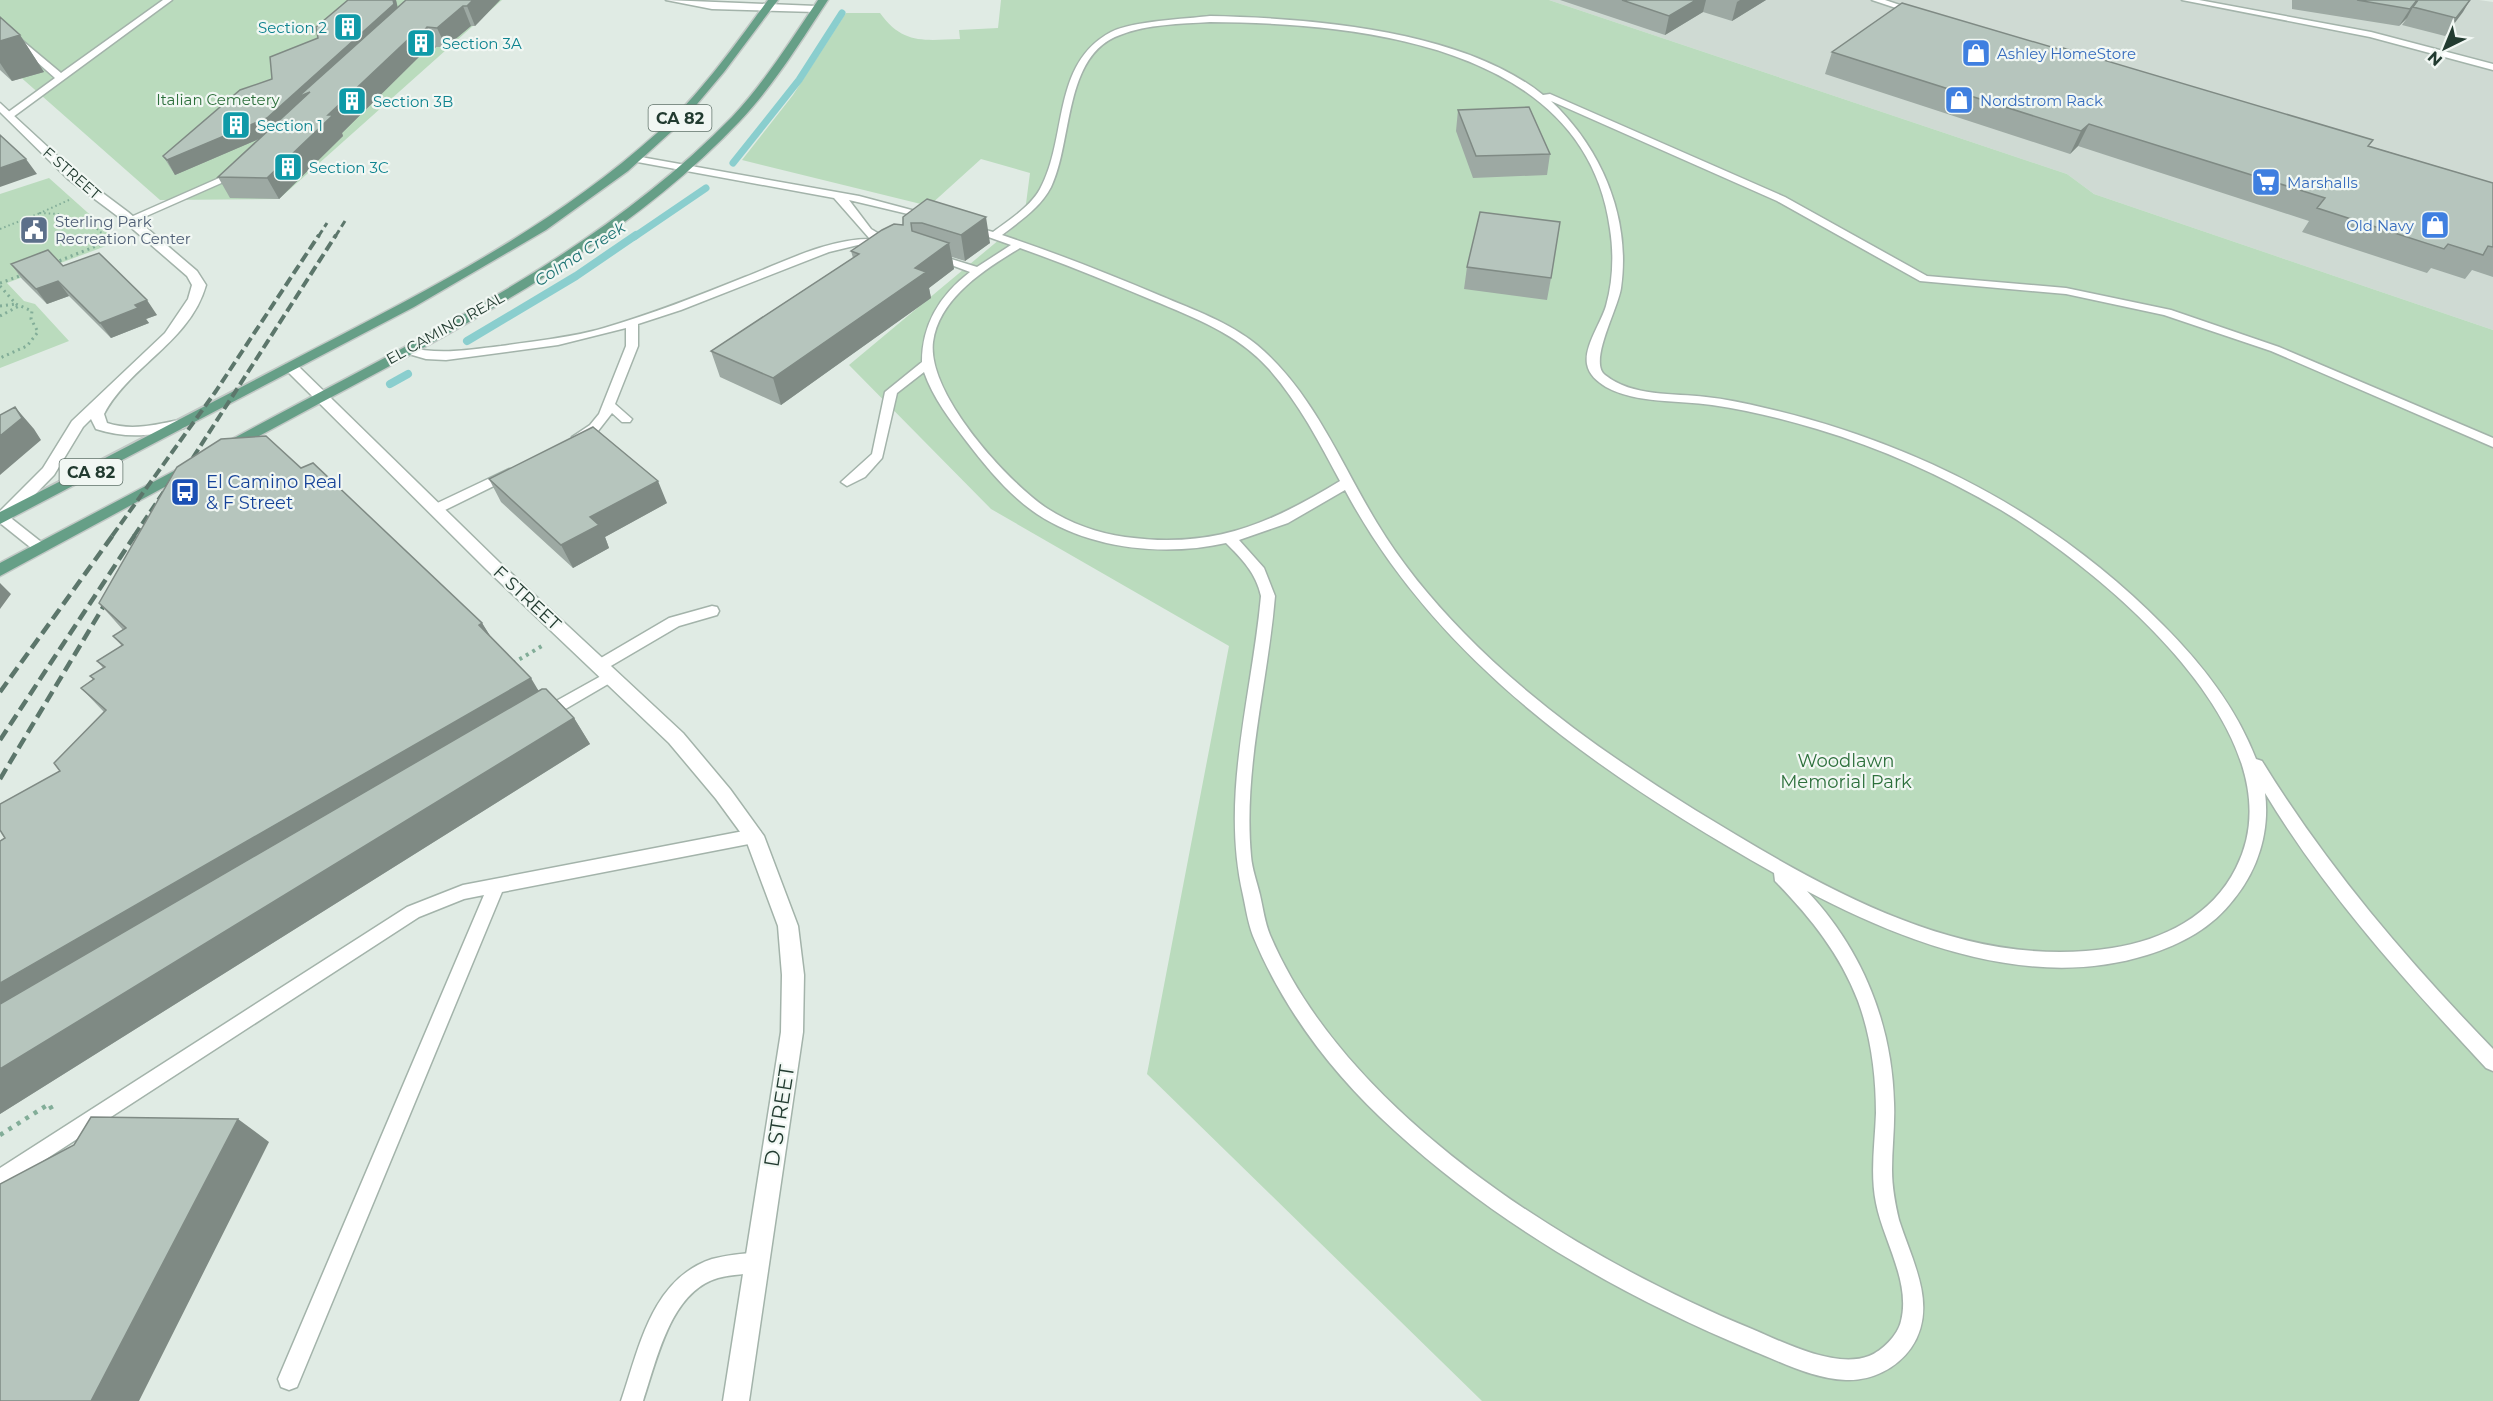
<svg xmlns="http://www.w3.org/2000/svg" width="2493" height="1401" font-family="Montserrat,sans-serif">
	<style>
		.built { fill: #cfdad3 }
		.green { fill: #badbbd }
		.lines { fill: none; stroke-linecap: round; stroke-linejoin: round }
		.stream-far1 { stroke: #8acece; stroke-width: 7 }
		.stream { stroke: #8acece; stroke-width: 8 }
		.lane-casing { stroke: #a3b3aa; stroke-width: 3 }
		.street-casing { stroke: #a3b3aa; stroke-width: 3 }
		.primary-casing { stroke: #c1c8c5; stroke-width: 3 }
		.path-far3 { stroke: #82ad98; stroke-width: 2; stroke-dasharray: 1.5 3; stroke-linecap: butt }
		.path-far2 { stroke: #82ad98; stroke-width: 3; stroke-dasharray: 2 4; stroke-linecap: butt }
		.path-far1 { stroke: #82ad98; stroke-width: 4; stroke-dasharray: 3 4.5; stroke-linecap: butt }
		.path { stroke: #82ad98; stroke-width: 4.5; stroke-dasharray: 4 6; stroke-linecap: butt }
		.lane { fill: #fff; fill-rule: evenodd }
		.street { fill: #fff; fill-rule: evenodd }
		.primary { fill: #669f87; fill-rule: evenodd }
		.rail-far2 { stroke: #5c766b; stroke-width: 3; stroke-dasharray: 8 4; stroke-linecap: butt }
		.rail-far1 { stroke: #5c766b; stroke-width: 4; stroke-dasharray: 10 4.5; stroke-linecap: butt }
		.rail { stroke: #5c766b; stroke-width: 4.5; stroke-dasharray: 12 6; stroke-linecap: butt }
		.wall { fill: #9da9a3 }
		.shaded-wall { fill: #7f8a84 }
		.building { fill: #b6c5bd; stroke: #7f8a84; stroke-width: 1.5 }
		.labels { text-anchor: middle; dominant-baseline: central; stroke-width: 4.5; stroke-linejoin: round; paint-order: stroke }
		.far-culture-label { font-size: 15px; fill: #0d838f; stroke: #f1f7f3; text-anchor: start }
		.far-shop-label { font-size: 15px; fill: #366cbe; stroke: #f1f7f3; text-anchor: start }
		.far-park-label { font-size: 15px; fill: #2d703c; stroke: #f1f7f3 }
		.far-street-label { font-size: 15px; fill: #223b30; stroke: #f1f7f3 }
		.far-service-label { font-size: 15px; fill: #4e5e75; stroke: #f1f7f3; text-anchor: start }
		.shield { fill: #f1f7f3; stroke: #60736a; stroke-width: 1.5 }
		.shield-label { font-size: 16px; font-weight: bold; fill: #223b30 }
		.far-water-label { font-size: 16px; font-style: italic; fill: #1e7474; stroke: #f1f7f3 }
		.transit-label { font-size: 18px; fill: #164399; stroke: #f1f7f3; text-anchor: start }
		.street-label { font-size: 18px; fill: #223b30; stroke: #f1f7f3 }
		.park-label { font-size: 18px; fill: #2d703c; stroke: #f1f7f3 }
		.near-street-label { font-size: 21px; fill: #223b30; stroke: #f1f7f3 }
	</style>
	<rect width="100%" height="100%" fill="#e0ebe4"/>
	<path class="built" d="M1549 0H2479L2493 2V330L2094 194 2067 174Z"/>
	<path class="green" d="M0 0H502L279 199 160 200 0 59Z
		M1001 0H1549L2067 174 2094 194 2493 330V1401H1482L1147 1074 1229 646 991 509 849 365 1024 219 1030 173 981 159 929 206 742 160 793 95 846 13H880C903 45 924 40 960 39L959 30 998 28Z
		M49 178 116 238 106 246 7 283 24 301 35 304 69 341 0 368V194Z"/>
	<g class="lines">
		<path class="stream-far1" d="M733 163 799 80 842 13
			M634 237 706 188"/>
		<path class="stream" d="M467 341 576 276 636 235
			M390 384 408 374"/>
		<g class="lane-casing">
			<path id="lane" d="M163 0H172L13 117H7V113L55 78 0 29V22L61 73Z
				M666 0 816 6 820 9 816 12 712 9Z
				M1872 0H1885L1921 12 1917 15Z
				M2182 0H2199L2371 32 2493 64V70L2370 37Z
				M1210 16C1310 18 1463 30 1543 95L1550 94 1785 197 1927 276 2066 288 2171 310 2279 347 2493 438V447L2271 351 2164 315 2066 294 1920 281 1777 201 1551 101C1602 149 1631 218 1621 288 1618 309 1588 362 1605 375 1632 397 1674 393 1706 397 1725 399 1745 403 1765 408 1916 443 2054 514 2163 625 2202 664 2236 707 2256 759L2262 761C2327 867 2407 960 2493 1049V1071L2486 1068C2406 982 2326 894 2265 793 2270 831 2258 870 2234 899 2212 928 2182 944 2147 955 2033 991 1907 944 1807 891 1862 949 1892 1023 1894 1103 1895 1125 1892 1148 1892 1170 1892 1187 1895 1203 1899 1220 1912 1261 1939 1307 1911 1348 1896 1369 1871 1381 1846 1380 1813 1379 1781 1362 1751 1350 1622 1296 1498 1225 1395 1131 1335 1077 1284 1011 1253 936 1248 923 1246 909 1243 895 1220 796 1252 696 1261 596 1256 573 1242 559 1226 543 1164 557 1090 549 1037 514 1009 495 987 468 967 442 950 420 933 398 924 372L897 393 882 458 865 477 847 486 841 482 872 454 885 392 922 362C922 324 940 295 970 272L930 257 935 254 977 267 1011 245 966 229 971 226 993 232C1009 220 1030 207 1040 189 1068 138 1051 64 1111 32 1132 21 1185 19 1210 16ZM1210 22C1358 23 1585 44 1610 229 1614 254 1613 281 1606 306 1601 323 1584 346 1587 364 1589 375 1597 381 1606 387 1637 404 1678 400 1712 405 1748 410 1783 419 1817 429 1881 448 1943 476 2001 510 2099 569 2304 735 2236 868 2212 916 2163 940 2112 948 1961 972 1818 885 1695 810 1613 759 1531 702 1463 632 1431 599 1401 563 1377 523 1340 462 1313 392 1257 345 1229 322 1194 310 1161 296 1109 274 1056 253 1002 235 1020 221 1040 208 1051 187 1073 142 1063 55 1120 35 1148 24 1180 24 1210 22ZM1020 248C1065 264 1109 282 1152 300 1195 318 1238 334 1269 369 1299 403 1319 442 1340 481 1268 525 1212 549 1125 537 1097 533 1069 523 1045 507 1005 479 927 393 933 342 939 298 985 269 1020 248ZM1345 490C1438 664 1606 778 1774 873L1775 881C1810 917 1840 954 1858 1001 1871 1036 1876 1076 1876 1113 1875 1143 1870 1173 1876 1203 1883 1240 1911 1282 1901 1321 1898 1335 1882 1351 1869 1356 1835 1369 1783 1342 1752 1329 1576 1257 1347 1116 1270 935 1265 923 1263 908 1260 895 1257 882 1252 869 1251 856 1243 769 1268 682 1275 596L1264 568 1239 540 1288 523Z
				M635 156 859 196 934 216 929 219 849 200 871 229 889 240V244L858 245 829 252 681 310 638 324V346L615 404 632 419 630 422H622L612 413 598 431 578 441 572 437 590 425 599 414 626 346V328L558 345 446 360 426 359 402 352 400 350 406 347C439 355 468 350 501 346 535 341 570 338 604 328 652 314 698 296 745 277 784 262 827 239 870 239L834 198 632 161 630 159Z
				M235 171 244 173 133 222 124 220Z
				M509 469 514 470 515 473 514 476 441 512 436 513 429 509 431 506Z
				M0 514 7 515 45 545 47 548 45 551H35L0 523Z
				M712 606 717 607 719 611 717 615 679 626 604 670 599 671 592 666 594 662 669 618Z
				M610 671 617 676 615 680 550 718H540L537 714 540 710Z
				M754 829 760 831 762 836 760 841 754 843 502 892 297 1387 289 1390 281 1387 278 1379 484 895 464 899 419 917 0 1189V1168L407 907 463 885Z
				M757 1252 764 1255 767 1262 764 1269C750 1275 733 1274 718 1278 670 1292 657 1360 643 1401H621C639 1349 651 1279 712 1259 726 1255 742 1254 757 1252Z"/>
		</g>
		<g class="street-casing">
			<path id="street" d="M0 103 76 173 128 212 197 271 206 285C190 342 130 365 104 414L107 423C131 431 155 425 179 420L186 425 184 428C154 436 126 439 96 429L91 419 83 427 54 475 8 522 2 523 0 511 43 468 72 421 165 333 188 299 192 285 187 276 120 218 68 179 0 112Z
				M291 363 296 364 499 562 683 733 730 789 764 836 798 926 804 975 803 1032 749 1401H723L781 1032 782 975 778 926 746 840 716 799 669 743 487 570 286 370V364Z"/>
		</g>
		<g class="primary-casing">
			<path id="primary" d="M768 0H778L724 72 682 122 628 171 546 230 414 307 0 524V512C106 458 211 403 316 348 436 286 556 224 657 133 700 95 734 46 768 0Z
				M818 0H828C801 41 774 85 740 121 602 267 402 356 228 453H218L215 450 218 447C395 349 589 264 732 117 765 82 791 40 818 0Z
				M191 462 196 464 199 467 196 470 0 576V563Z"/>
		</g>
		<path class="path-far3" d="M69 200 40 213 60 214 73 226H94L106 237
			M0 229 40 213"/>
		<path class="path-far2" d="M54 263 106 242 103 239 106 235
			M0 283 25 274
			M0 286 16 304 32 311 31 319 38 332 27 346 0 358
			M0 306 15 304
			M0 316 19 306"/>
		<path class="path-far1" d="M513 663 542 646"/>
		<path class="path" d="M0 1135 49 1104 54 1113"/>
		<use href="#lane" class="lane"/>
		<use href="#street" class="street"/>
		<use href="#primary" class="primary"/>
		<path class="rail-far2" d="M318 237 327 223
			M335 237 345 221"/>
		<path class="rail-far1" d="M185 470 336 235
			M112 536 216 391 319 235
			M134 536 175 475"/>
		<path class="rail" d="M0 692 113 535
			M0 740 135 535
			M0 779 111 594"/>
	</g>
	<path class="wall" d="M348 0H396L397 8 406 0H500L475 26H471L446 47H436L432 52 425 51 342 133 343 136 279 199 230 198 218 177 259 139 175 175 163 156 272 79 318 38Z
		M1560 0H1766L1732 21 1703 12 1665 35Z
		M2292 0H2470L2445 36 2402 25 2407 18 2399 26 2292 9Z
		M0 17 20 35 44 72 12 81 0 70Z
		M2058 49 2373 140 2369 146 2493 183V277L2472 270 2465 279 2431 268 2427 273 2302 232 2309 221 2078 146 2070 154 1825 74 1832 52Z
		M1458 110 1550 154 1547 175 1473 178 1456 131Z
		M927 199 990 243 965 261 952 257 954 269 929 288 931 298 781 405 720 377 711 351 853 258 851 251 903 225Z
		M11 264 63 266 157 315 146 319 149 323 111 338 69 296 47 304 22 279Z
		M1467 267 1551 278 1547 300 1464 289Z
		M301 468 482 623 490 636 539 691 574 718 590 744 0 1114V841L5 838 60 771 104 712 81 688 93 679 90 676 103 668 97 661 122 646 113 636 123 630 99 603Z
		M489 479 667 503 605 537 609 548 573 568 501 502Z"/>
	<path class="shaded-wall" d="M393 0H396L400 17 275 132 175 175 167 160Z
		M473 0H500L475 26 467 6Z
		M1696 0H1706L1703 12 1665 35 1669 16Z
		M1740 0H1766L1732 21 1737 2Z
		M2417 0H2420L2413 7 2407 18 2399 26 2410 9Z
		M2470 0 2463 12 2445 36 2456 18Z
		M463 6 471 26 446 47 437 28Z
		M427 27 436 47 432 52 423 32Z
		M416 32 425 51 342 133 343 136 279 199 267 178 328 115Z
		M20 35 44 72 12 81 0 63V41Z
		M2089 124 2078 146 2070 154 2081 131Z
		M26 159 37 174 0 187V168Z
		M986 217 990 243 965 261 961 235Z
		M949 243 954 269 929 288 931 298 781 405 773 378 915 268Z
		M58 281 69 296 47 304 36 289Z
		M147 300 157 315 146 319 149 323 111 338 100 323 135 305Z
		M15 407 34 429 41 440 0 475V436Z
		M658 481 667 503 605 537 609 548 573 568 561 545 590 517Z
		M0 583 11 594 0 609Z
		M482 623 499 650 479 625Z
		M531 678 547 705 0 1026V983Z
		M574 718 590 744 0 1114V1069Z
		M238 1119 269 1142 139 1401H91Z"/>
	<path class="building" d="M348 0H393L394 4 267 118 167 160 163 156 240 90 272 79 270 57 318 38 316 27Z
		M406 0H473L467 6H463L437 28 427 27 423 32H416L328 115H333L267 178 218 177 310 92 298 97Z
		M1622 0H1696L1669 16Z
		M2357 0H2417L2410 9Z
		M2418 0H2470L2456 18 2413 7Z
		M1902 3 2058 49 2060 47 2373 140 2368 146 2493 183V247L2488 246 2483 255 2448 244 2444 249 2317 208 2325 198 2089 124 2081 131 1832 52Z
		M0 17 20 35 0 41Z
		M1529 107 1550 154 1476 156 1458 110Z
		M0 135 26 159 0 168Z
		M927 199 986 217 961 235 922 223H911L912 231 949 243 915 268 926 272 773 378 711 351 859 254 851 251 882 230 894 224 903 225V217Z
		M1480 212 1560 222 1551 278 1467 267Z
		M48 250 63 266 99 253 147 300 135 305 138 308 100 323 58 281 36 289 11 264Z
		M15 407 22 418 0 436V415Z
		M593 427 658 481 590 517 599 525 561 545 489 479Z
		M266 436 301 468 313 463 482 623 479 625 531 678 0 983V841L5 838 0 830V804L60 771 54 763 106 710 81 688 94 679 90 676 105 667 97 661 123 645 113 636 126 628 99 603 177 467 221 439Z
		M542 689H546L574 718 0 1069V1004Z
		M91 1117 238 1119 91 1401H0V1184L74 1145Z"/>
	<defs>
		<g id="building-square" transform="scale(1.5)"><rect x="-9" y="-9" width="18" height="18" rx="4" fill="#0f9aa8" stroke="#f1f7f3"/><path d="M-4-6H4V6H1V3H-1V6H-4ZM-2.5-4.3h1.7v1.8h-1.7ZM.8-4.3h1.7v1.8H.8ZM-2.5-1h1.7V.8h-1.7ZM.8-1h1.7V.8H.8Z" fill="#fff"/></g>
		<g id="shop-square" transform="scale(1.5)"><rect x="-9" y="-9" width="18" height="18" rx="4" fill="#3f7fe0" stroke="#f1f7f3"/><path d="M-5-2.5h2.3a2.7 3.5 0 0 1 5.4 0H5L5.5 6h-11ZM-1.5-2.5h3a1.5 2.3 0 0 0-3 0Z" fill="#fff"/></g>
		<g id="supermarket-square" transform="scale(1.5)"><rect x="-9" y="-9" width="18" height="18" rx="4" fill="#3f7fe0" stroke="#f1f7f3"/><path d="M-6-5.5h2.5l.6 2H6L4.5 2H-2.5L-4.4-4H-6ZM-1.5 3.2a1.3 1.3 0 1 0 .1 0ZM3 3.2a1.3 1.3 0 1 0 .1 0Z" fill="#fff"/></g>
		<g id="civic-square" transform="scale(1.5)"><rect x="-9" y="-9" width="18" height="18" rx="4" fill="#5c6f8a" stroke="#f1f7f3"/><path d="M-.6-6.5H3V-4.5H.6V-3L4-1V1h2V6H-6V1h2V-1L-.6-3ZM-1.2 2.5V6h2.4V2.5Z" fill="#fff"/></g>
		<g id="bus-square" transform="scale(1.5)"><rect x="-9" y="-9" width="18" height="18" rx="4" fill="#1a4fb4" stroke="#f1f7f3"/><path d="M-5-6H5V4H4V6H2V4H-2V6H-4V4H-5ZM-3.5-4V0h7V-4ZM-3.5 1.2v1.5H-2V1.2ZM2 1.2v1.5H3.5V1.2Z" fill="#fff"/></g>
	</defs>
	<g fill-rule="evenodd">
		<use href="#building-square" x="348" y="27"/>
		<use href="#building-square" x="421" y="43"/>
		<use href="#shop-square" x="1976" y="53"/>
		<use href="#shop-square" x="1959" y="100"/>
		<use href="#building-square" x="352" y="101"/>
		<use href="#building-square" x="236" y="125"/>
		<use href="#building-square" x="288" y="167"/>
		<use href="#supermarket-square" x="2266" y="182"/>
		<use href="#shop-square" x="2435" y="225"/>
		<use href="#civic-square" x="34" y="230"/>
		<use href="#bus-square" x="185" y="492"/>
	</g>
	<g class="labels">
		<g class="far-culture-label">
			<text x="327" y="27" text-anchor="end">Section 2</text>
			<text x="442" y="43">Section 3A</text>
			<text x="373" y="101">Section 3B</text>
			<text x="257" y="125">Section 1</text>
			<text x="309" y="167">Section 3C</text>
		</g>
		<g class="far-shop-label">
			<text x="1997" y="53">Ashley HomeStore</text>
			<text x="1980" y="100">Nordstrom Rack</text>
			<text x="2287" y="182">Marshalls</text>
			<text x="2414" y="225" text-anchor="end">Old Navy</text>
		</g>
		<g class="far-park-label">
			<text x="218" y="99">Italian Cemetery</text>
		</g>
		<g class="far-street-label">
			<text transform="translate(72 173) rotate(41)">F STREET</text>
			<text transform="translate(445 328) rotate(-29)">EL CAMINO REAL</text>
		</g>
		<g class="far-service-label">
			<text x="55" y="221">Sterling Park<tspan x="55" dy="17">Recreation Center</tspan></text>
		</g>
		<g class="shield">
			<rect x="648.5" y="105" width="63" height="26" rx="4.5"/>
			<rect x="59.5" y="459" width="63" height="26" rx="4.5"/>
		</g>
		<g class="shield-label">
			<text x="680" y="118">CA 82</text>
			<text x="91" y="472">CA 82</text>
		</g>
		<g class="far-water-label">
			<text transform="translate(580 254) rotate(-33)">Colma Creek</text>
		</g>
		<g class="transit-label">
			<text x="206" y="482">El Camino Real<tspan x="206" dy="21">&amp; F Street</tspan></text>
		</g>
		<g class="street-label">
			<text transform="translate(527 598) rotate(43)">F STREET</text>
		</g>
		<g class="park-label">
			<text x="1846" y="761">Woodlawn<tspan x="1846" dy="21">Memorial Park</tspan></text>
		</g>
		<g class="near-street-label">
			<text transform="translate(779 1116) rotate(-81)">D STREET</text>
		</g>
	</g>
	<g transform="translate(2445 48) rotate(223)" stroke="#f1f7f3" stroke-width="4.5" paint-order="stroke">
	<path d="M0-4.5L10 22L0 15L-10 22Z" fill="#223b30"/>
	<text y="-9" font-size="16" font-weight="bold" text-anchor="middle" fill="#223b30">N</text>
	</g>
</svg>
